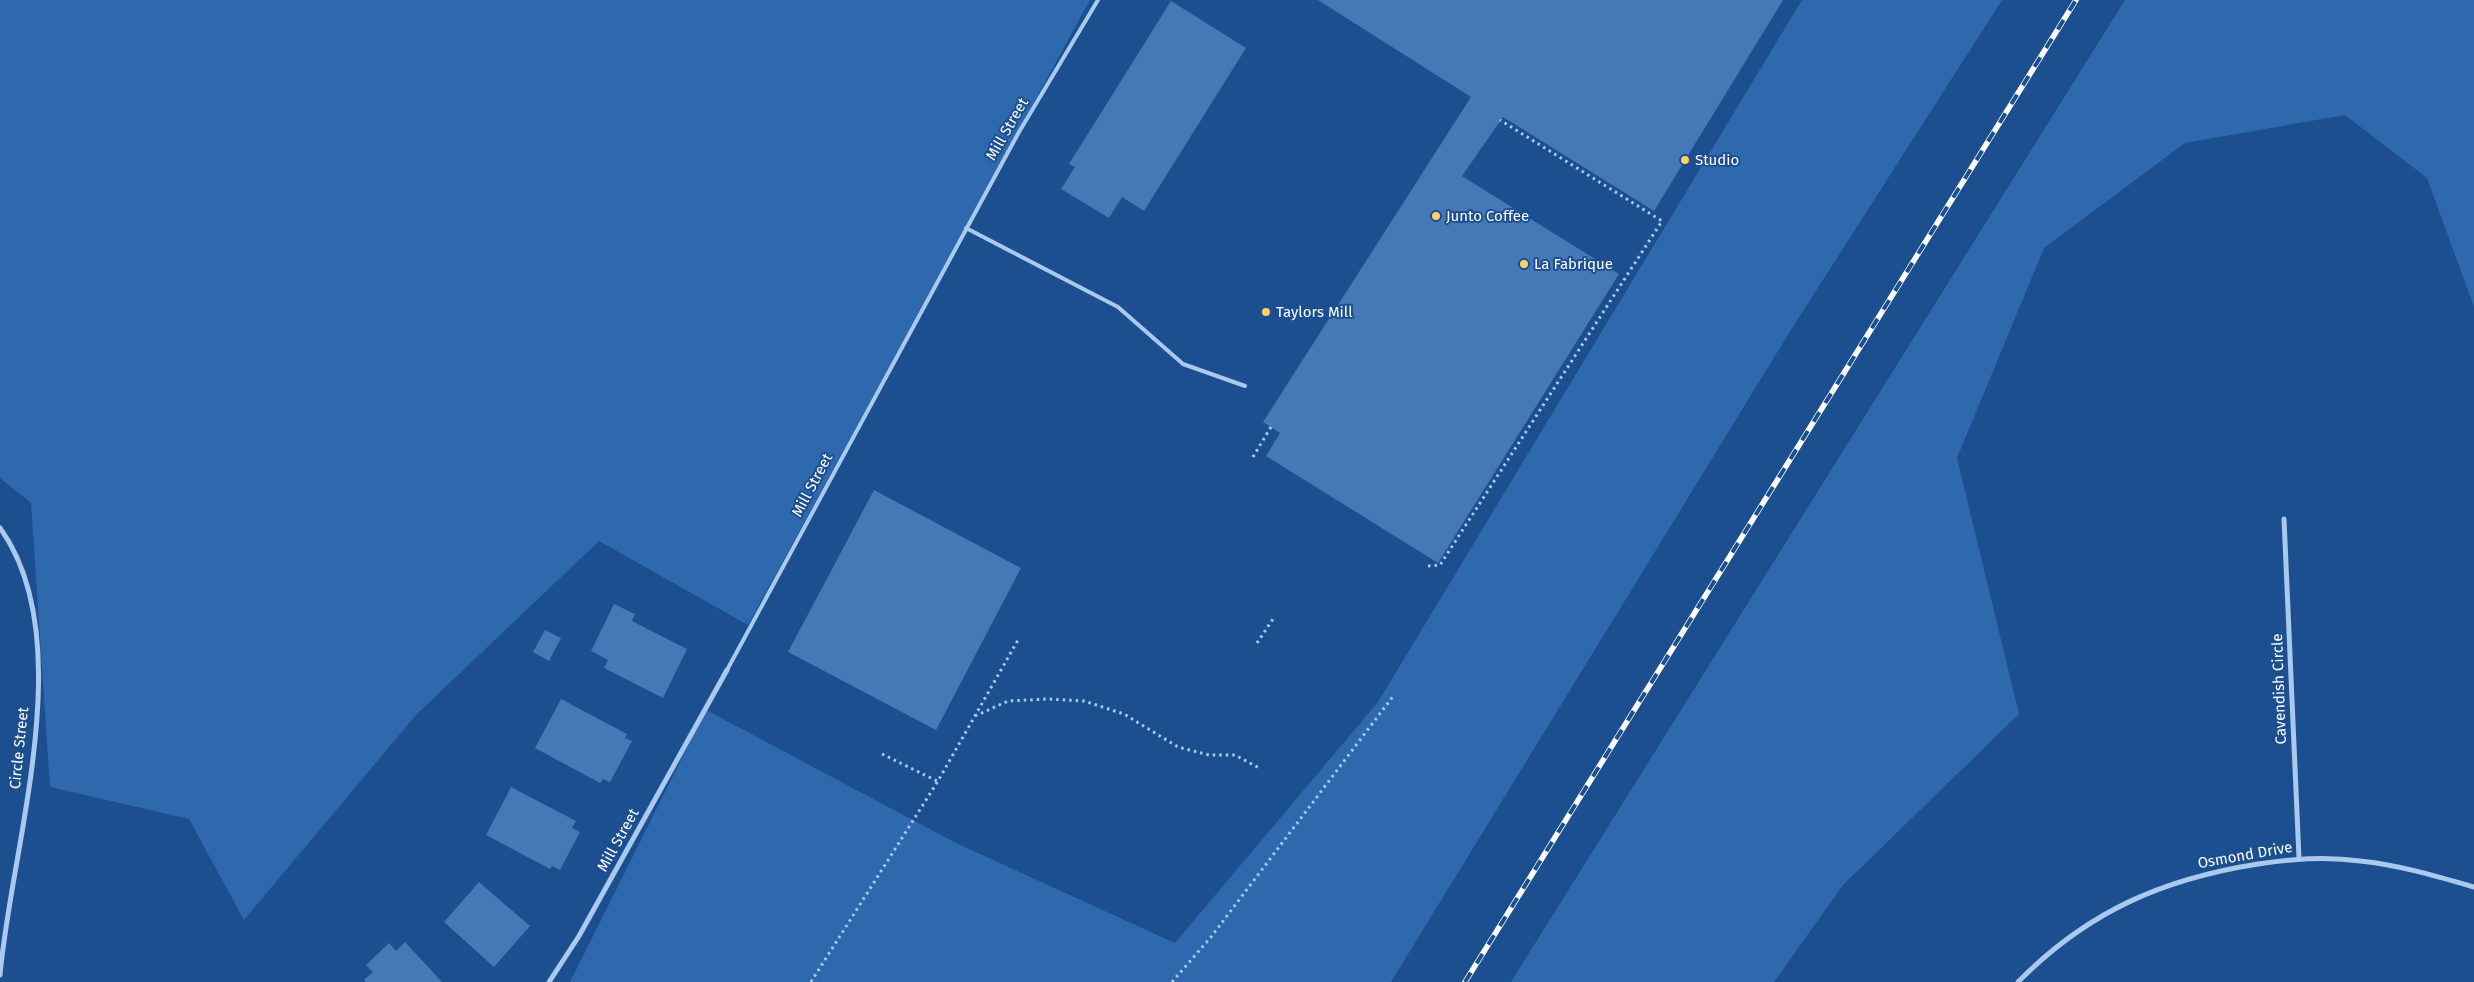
<svg xmlns="http://www.w3.org/2000/svg" width="2474" height="982" font-family="'Fira Sans',sans-serif">
	<style>
		.green { fill: #2e69ad }
		.building { fill: #4478b7 }
		.lines { fill: none; stroke-linecap: round; stroke-linejoin: round }
		.path { stroke: #a9c9ee; stroke-width: 3; stroke-dasharray: 2.5 4; stroke-linecap: butt }
		.service { stroke: #a9c9ee; stroke-width: 4 }
		.minor { stroke: #a9c9ee; stroke-width: 5 }
		.rail-casing { stroke: #fff; stroke-width: 5.5 }
		.rail { stroke: #1b4f8f; stroke-width: 4; stroke-dasharray: 11; stroke-linecap: butt }
		.poi-dot { fill: #ffd166; stroke: #1b4f8f; stroke-width: 2 }
		.labels { text-anchor: middle; dominant-baseline: central; stroke-width: 4; stroke-linejoin: round; paint-order: stroke }
		.street-label { font-size: 15px; fill: #fff; stroke: #1b4f8f }
		.poi-label { font-size: 15px; fill: #fff; stroke: #1b4f8f; text-anchor: start }
	</style>
	<rect width="100%" height="100%" fill="#1b4f8f"/>
	<path class="green" d="M0 0H1090L748 625 599 541 416 715 244 920 189 819 50 787 31 503 0 478Z
		M1802 0H2002L1789 333 1391 982H570L706 710 958 844 1175 943 1378 702Z
		M2125 0H2474V307L2427 178 2345 115 2185 143 2044 248 1957 458 2019 714 1843 885 1774 982H1511Z"/>
	<path class="building" d="M1318 0H1783L1654 211 1503 117 1462 176 1619 274 1438 563 1266 456 1280 433 1263 422 1471 97Z
		M1171 1 1246 48 1144 211 1122 197 1109 218 1061 189 1075 167 1069 164Z
		M874 490 1021 568 936 730 788 652Z
		M614 604 635 614 632 621 687 649 663 698 604 668 608 660 591 651Z
		M545 630 561 638 549 661 533 652Z
		M561 699 627 734 625 738 632 741 610 782 603 779 600 783 535 748Z
		M511 787 576 821 572 828 580 832 560 870 552 866 550 869 486 835Z
		M479 882 530 926 494 967 444 922Z
		M405 942 442 982H366L364 980 373 972 366 965 389 943 396 951Z"/>
	<g class="lines">
		<path class="path" d="M1253 457 1271 427
			M1428 566 1440 565 1662 221 1500 120
			M1257 643 1273 619
			M975 716 1008 701 1048 699 1084 701 1124 714 1178 747 1209 755H1235L1261 769
			M882 754 937 781
			M811 982 938 781 1018 640
			M1172 982 1211 937 1394 695"/>
		<path class="service" d="M966 228 1118 307 1183 364 1245 386
			M727 670 1019 132 1098 0"/>
		<path class="minor" d="M2284 519 2299 858
			M0 528C81 640 11 847 0 975
			M549 982 579 936 727 670
			M2018 982C2087 912 2162 879 2258 864 2292 859 2325 856 2360 861 2399 865 2436 876 2474 887"/>
		<g class="rail-casing">
			<path id="rail" d="M1465 982 2076 0"/>
		</g>
		<use href="#rail" class="rail"/>
	</g>
	<g class="poi-dot">
		<circle cx="1685" cy="160" r="5"/>
		<circle cx="1436" cy="216" r="5"/>
		<circle cx="1524" cy="264" r="5"/>
		<circle cx="1266" cy="312" r="5"/>
	</g>
	<g class="labels">
		<g class="street-label">
			<text transform="translate(1007 129) rotate(-60)">Mill Street</text>
			<text transform="translate(812 485) rotate(-62)">Mill Street</text>
			<text transform="translate(2279 689) rotate(-92)">Cavendish Circle</text>
			<text transform="translate(19 748) rotate(-84)">Circle Street</text>
			<text transform="translate(618 840) rotate(-61)">Mill Street</text>
			<text transform="translate(2245 855) rotate(-10)">Osmond Drive</text>
		</g>
		<g class="poi-label">
			<text x="1695" y="160">Studio</text>
			<text x="1446" y="216">Junto Coffee</text>
			<text x="1534" y="264">La Fabrique</text>
			<text x="1276" y="312">Taylors Mill</text>
		</g>
	</g>
</svg>
